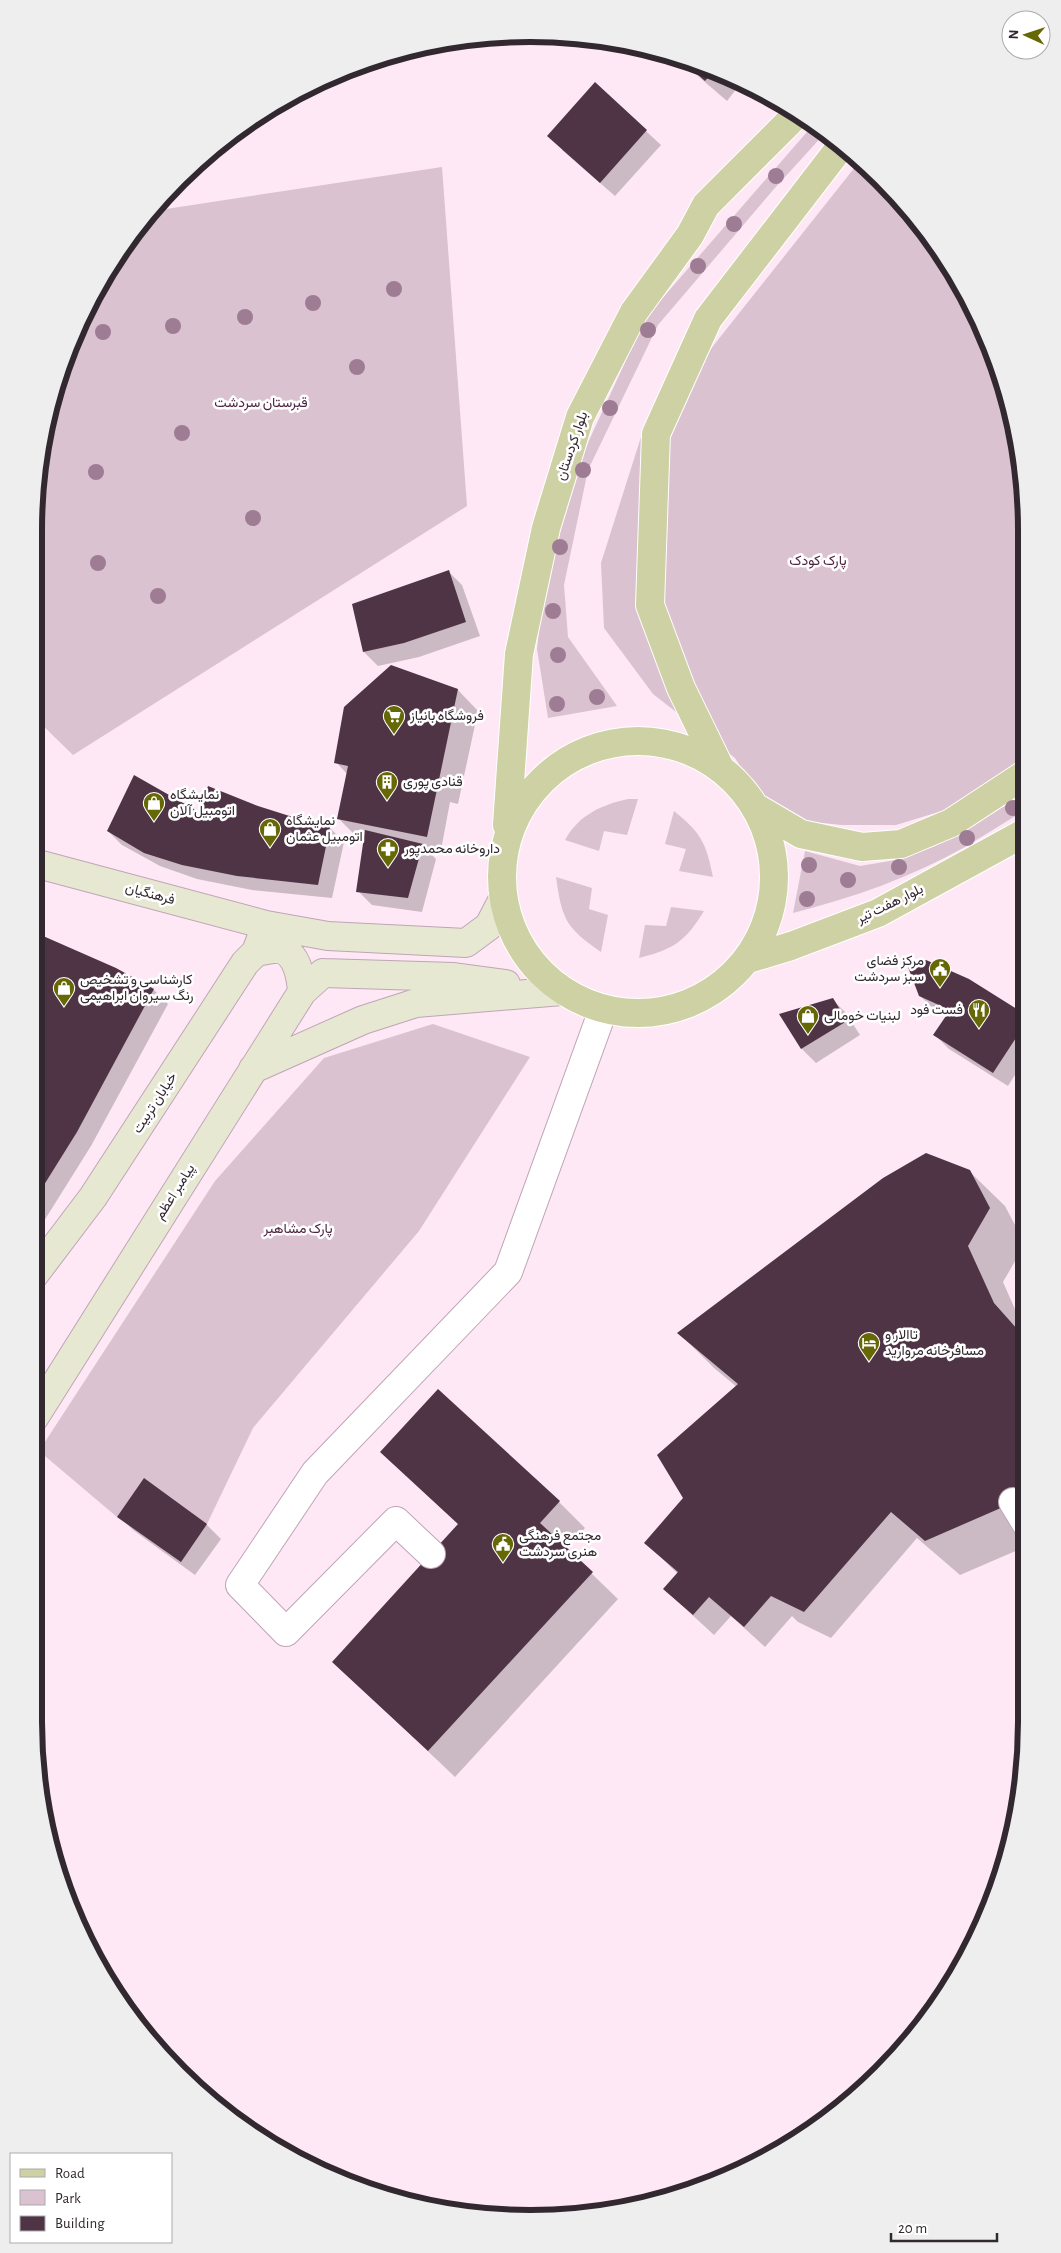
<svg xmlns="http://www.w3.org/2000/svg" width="1061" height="2253" font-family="'Alegreya Sans',Vazirmatn,sans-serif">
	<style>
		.green { fill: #dac2d1 }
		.shadow { fill: #0003 }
		.building { fill: #4f3446 }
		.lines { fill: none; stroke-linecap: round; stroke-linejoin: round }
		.street-casing { stroke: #bfa5b6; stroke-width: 30 }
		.secondary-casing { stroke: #bfa5b6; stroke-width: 30 }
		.primary-casing { stroke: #fff; stroke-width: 30 }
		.street { stroke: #fff; stroke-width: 28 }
		.secondary { stroke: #e7e8d1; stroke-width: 28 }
		.primary { stroke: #ced1a4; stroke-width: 28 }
		.tree { fill: #9e7c94 }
		.labels { text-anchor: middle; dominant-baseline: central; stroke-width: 5; stroke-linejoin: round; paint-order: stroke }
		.park-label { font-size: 14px; fill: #4f2343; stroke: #fff }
		.street-label { font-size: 14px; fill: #32282f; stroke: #fff }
		.poi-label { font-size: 14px; fill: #32282f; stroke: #fff; text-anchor: start }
		.rim { fill: none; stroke: #32282f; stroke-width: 6 }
	</style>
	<rect width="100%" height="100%" fill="#fee8f6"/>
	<path class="green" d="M813 125 826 132 774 189 658 325 588 470 564 585 568 637 617 706 548 718 537 649 545 576 579 462 646 317Z
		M859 162 925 228 989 340 1023 465 1024 768 994 795 896 825H842L773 818 735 758 653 694 604 628 601 563 641 437Z
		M442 167 467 506 73 755 34 717V530L43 433 72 340 118 254 153 211Z
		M1024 794V811C1004 823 985 835 965 847 912 877 852 898 793 913L805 851 860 866 896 860 935 846 962 832Z
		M628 799H638L627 835 604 831 599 851 565 840C579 815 601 805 628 799Z
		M674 811C701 833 706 842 713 877L679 871 686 849 665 844Z
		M556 877 592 888 589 909 608 915 601 952C565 927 562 919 556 877Z
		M671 907 704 911C685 942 674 949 639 958L645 925 666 926Z
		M433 1024 530 1057 419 1231 253 1428 207 1524 181 1562 117 1517 39 1451 215 1181 324 1058Z"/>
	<path class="shadow" d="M677 58 721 72 741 83 727 101Z
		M595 84 661 145 615 196 562 150Z
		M448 571 462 585 480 636 419 657 378 666 364 652Z
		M458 690 478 711 458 804 450 802 441 850 424 847 436 859 422 912 372 905 358 891 366 835 353 833 339 819 347 774 336 762Z
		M200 814 299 821 330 828 344 842 332 898 252 890 197 879 160 866 122 845 108 831Z
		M34 933 115 969 154 990 168 1004 91 1146 39 1229 34 1226Z
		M920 996 1025 1016V1059L1008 1086 949 1049 935 1035 947 1016 935 1010Z
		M832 999 846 1013 860 1035 816 1063 802 1049 781 1015Z
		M969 1171 1005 1206 1025 1244 1003 1282 1026 1334 1027 1546 960 1575 917 1538 831 1638 798 1622 792 1616 765 1647 731 1616 714 1635 664 1589 678 1574 646 1543 685 1498 737 1387 714 1368 679 1333Z
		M382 1452 559 1502 585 1528 566 1549 618 1599 455 1777 334 1662 459 1525Z
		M144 1480 207 1525 221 1539 195 1575 133 1530 119 1516Z"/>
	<path class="building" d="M680 59 691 62 715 70 705 81Z
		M595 82 647 130 600 183 547 136Z
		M449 570 466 622 404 643 363 652 352 604Z
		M391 665 458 689 427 837 337 819 348 766 334 763 344 707Z
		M134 775 199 812 208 786 258 806 299 819 330 827 318 885 237 876 182 865 144 853 107 831Z
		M365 830 423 844 408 898 356 892Z
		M34 932 116 968 154 989 77 1132 34 1201Z
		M926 960 969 979 1025 1014V1024L993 1073 933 1035 950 1010 919 996 908 967Z
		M833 998 847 1021 801 1049 779 1014Z
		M926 1153 970 1170 990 1208 968 1246 994 1303 1026 1339V1497L925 1541 891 1512 804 1612 771 1596 744 1627 709 1597 693 1615 663 1589 678 1572 644 1543 683 1498 657 1455 738 1384 677 1333 883 1178Z
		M438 1389 560 1501 540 1523 593 1572 428 1751 332 1662 458 1524 380 1452Z
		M144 1478 207 1524 181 1562 117 1517Z"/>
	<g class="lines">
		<g class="street-casing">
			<path id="street" d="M1013 1502 1027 1525
				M431 1554 396 1521 286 1632 240 1585 315 1473 508 1272 603 1010"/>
		</g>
		<g class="secondary-casing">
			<path id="secondary" d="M34 863 266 925 328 936 466 943 489 926 503 899
				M256 952C263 951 273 948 280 949 297 953 301 977 302 992
				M323 973 454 977 506 984
				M253 1069 363 1020 416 1003 562 991
				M34 1275 93 1197 245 963 256 952 266 925
				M34 1418 302 992 323 973"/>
		</g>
		<g class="primary-casing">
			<path id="primary" d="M502 877a136 136 0 1 1 272 0a136 136 0 1 1-272 0Z
				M720 768 681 688 650 605 656 434 708 319 842 145
				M755 807 801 834 862 847 901 844 951 823 1024 775
				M507 825 519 654 546 528 580 417 634 312 690 235 706 205 796 115
				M748 959 791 946 878 913 1024 833"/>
		</g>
		<use href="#street" class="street"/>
		<use href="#secondary" class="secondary"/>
		<use href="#primary" class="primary"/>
	</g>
	<g class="tree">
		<circle cx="776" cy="176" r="8"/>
		<circle cx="734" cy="224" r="8"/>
		<circle cx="698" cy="266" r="8"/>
		<circle cx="394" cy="289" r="8"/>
		<circle cx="313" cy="303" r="8"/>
		<circle cx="245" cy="317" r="8"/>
		<circle cx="173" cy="326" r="8"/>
		<circle cx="648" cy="330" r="8"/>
		<circle cx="103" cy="332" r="8"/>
		<circle cx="357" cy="367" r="8"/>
		<circle cx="610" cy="408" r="8"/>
		<circle cx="182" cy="433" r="8"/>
		<circle cx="583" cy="470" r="8"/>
		<circle cx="96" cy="472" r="8"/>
		<circle cx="253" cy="518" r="8"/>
		<circle cx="560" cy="547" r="8"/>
		<circle cx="98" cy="563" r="8"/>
		<circle cx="158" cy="596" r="8"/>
		<circle cx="553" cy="611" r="8"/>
		<circle cx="558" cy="655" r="8"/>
		<circle cx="597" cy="697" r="8"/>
		<circle cx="557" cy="704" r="8"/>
		<circle cx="1013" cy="808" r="8"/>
		<circle cx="967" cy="838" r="8"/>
		<circle cx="809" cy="865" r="8"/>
		<circle cx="899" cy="867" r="8"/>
		<circle cx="848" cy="880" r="8"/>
		<circle cx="807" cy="899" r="8"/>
	</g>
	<defs>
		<g id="supermarket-pin" transform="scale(1.125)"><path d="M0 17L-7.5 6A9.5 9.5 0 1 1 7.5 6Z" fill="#666806" stroke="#fff"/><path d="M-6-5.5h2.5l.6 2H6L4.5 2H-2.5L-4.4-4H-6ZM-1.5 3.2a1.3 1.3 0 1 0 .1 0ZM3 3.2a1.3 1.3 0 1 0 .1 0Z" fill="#fff"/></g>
		<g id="building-pin" transform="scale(1.125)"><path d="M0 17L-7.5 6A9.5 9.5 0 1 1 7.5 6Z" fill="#666806" stroke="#fff"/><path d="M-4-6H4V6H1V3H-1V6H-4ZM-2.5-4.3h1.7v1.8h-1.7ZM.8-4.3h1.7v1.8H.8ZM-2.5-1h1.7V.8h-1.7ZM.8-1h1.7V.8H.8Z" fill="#fff"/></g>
		<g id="shop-pin" transform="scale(1.125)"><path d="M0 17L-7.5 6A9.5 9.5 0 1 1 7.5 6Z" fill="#666806" stroke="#fff"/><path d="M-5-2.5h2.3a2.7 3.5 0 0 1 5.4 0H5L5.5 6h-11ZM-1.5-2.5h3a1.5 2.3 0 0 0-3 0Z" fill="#fff"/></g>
		<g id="pharmacy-pin" transform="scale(1.125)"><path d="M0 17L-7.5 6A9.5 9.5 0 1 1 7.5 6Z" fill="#666806" stroke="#fff"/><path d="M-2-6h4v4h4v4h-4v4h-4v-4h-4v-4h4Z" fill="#fff"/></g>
		<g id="civic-pin" transform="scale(1.125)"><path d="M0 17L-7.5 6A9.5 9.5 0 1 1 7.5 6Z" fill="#666806" stroke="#fff"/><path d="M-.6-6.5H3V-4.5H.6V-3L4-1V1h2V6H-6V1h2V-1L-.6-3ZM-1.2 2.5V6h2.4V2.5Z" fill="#fff"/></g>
		<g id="restaurant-pin" transform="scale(1.125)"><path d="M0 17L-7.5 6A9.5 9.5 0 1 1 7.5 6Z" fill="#666806" stroke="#fff"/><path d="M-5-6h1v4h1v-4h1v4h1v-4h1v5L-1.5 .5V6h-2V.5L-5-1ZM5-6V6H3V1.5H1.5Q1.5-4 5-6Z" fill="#fff"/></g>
		<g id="hotel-pin" transform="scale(1.125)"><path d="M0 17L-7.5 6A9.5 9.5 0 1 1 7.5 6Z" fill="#666806" stroke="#fff"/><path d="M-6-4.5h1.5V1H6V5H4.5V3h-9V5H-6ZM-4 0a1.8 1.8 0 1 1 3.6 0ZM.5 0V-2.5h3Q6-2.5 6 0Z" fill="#fff"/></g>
	</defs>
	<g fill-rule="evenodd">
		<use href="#supermarket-pin" x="394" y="716"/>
		<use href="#building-pin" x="387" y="782"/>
		<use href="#shop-pin" x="154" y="803"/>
		<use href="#shop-pin" x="270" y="829"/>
		<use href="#pharmacy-pin" x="388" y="849"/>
		<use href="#civic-pin" x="940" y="969"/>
		<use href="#shop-pin" x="64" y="988"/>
		<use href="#restaurant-pin" x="979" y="1010"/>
		<use href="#shop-pin" x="808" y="1016"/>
		<use href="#hotel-pin" x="869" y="1343"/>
		<use href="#civic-pin" x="503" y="1544"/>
	</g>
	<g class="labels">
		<g class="park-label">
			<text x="261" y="403">قبرستان سردشت</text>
			<text x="818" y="561">پارک کودک</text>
			<text x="298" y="1229">پارک مشاهبر</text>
		</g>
		<g class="street-label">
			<text transform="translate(572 446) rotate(-71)">بلوار کردستان</text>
			<text transform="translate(150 894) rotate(15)">فرهنگیان</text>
			<text transform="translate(890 904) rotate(-26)">بلوار هفت تیر</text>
			<text transform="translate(155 1103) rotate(-57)">خیابان تربیت</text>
			<text transform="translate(175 1192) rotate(-58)">پیامبر اعظم</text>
		</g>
		<g class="poi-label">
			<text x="410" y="716">فروشگاه بانیاز</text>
			<text x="403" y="782">قنادی پوری</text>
			<text x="170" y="795">نمایشگاه<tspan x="170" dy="16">اتومبیل آلان</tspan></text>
			<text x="286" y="821">نمایشگاه<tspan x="286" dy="16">اتومبیل عثمان</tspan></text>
			<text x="404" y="849">داروخانه محمدپور</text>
			<text x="924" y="961" text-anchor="end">مرکز فضای<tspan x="924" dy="16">سبز سردشت</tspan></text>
			<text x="80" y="980">کارشناسی و تشخیص<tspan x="80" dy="16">رنگ سیروان ابراهیمی</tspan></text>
			<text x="963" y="1010" text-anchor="end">فست فود</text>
			<text x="824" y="1016">لبنیات خومالی</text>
			<text x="885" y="1335">تاالار و<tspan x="885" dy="16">مسافرخانه مروارید</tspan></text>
			<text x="519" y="1536">مجتمع فرهنگی<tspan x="519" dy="16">هنری سردشت</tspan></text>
		</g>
	</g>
	<path d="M0 0H1061V2253H0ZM530 42H530A488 488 0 0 1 1018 530V1722A488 488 0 0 1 530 2210H530A488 488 0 0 1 42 1722V530A488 488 0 0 1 530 42Z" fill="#efeeee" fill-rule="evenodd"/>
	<path class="rim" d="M530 42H530A488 488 0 0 1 1018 530V1722A488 488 0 0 1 530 2210H530A488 488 0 0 1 42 1722V530A488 488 0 0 1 530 42Z"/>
	<rect x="10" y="2153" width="162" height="90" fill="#ffffff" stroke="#ada9ac"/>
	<rect x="20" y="2169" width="25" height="8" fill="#ced1a4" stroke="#ada9ac"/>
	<text x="55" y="2178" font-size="15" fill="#32282f">Road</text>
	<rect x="20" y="2190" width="25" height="15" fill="#dac2d1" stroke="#ada9ac"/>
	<text x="55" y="2203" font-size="15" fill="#32282f">Park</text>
	<rect x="20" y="2216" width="25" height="15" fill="#4f3446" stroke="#ada9ac"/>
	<text x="55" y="2228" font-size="15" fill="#32282f">Building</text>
	<g transform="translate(1026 35) rotate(273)"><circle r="24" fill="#ffffff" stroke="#ada9ac"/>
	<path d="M0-4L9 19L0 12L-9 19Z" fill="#666806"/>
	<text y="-8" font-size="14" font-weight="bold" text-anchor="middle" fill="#32282f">N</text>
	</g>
	<path d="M891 2233v8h106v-8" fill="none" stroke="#32282f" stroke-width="2.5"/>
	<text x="898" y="2233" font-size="15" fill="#32282f" stroke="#ffffff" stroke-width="4" paint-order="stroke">20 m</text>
</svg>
